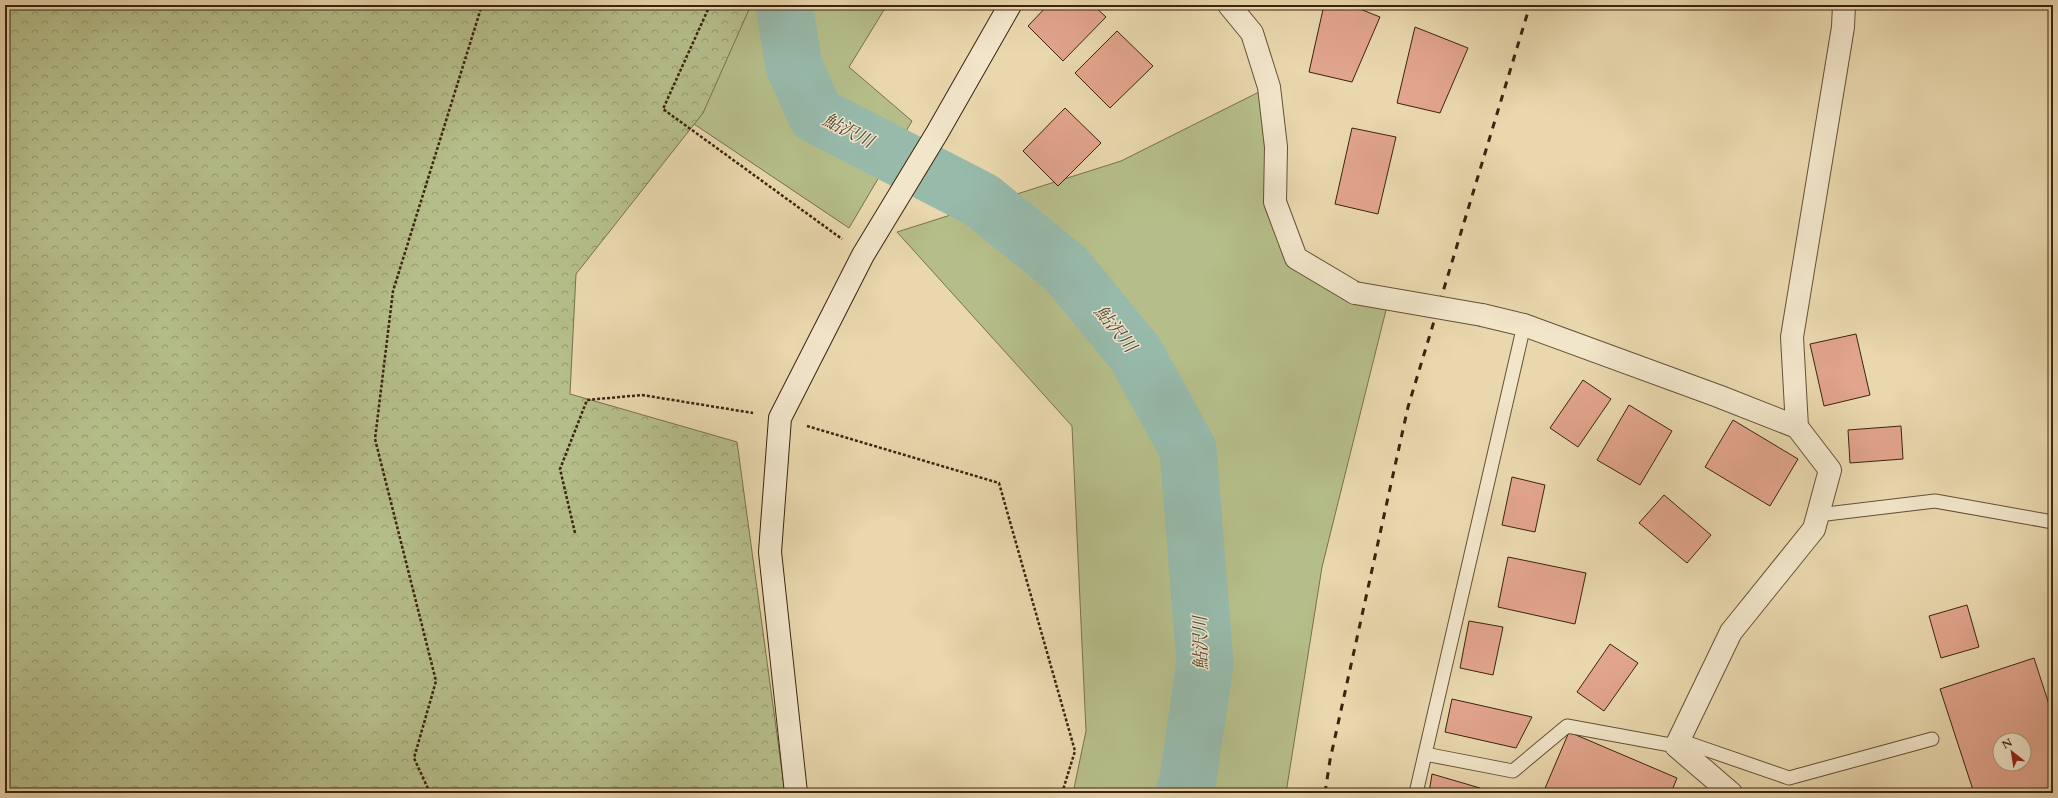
<svg xmlns="http://www.w3.org/2000/svg" width="2058" height="798" font-family="Cardo,'Noto Serif JP',serif">
	<style>
		.green { fill: #b5be8a; stroke: #78704d }
		.forest { fill: url(#forest-crowns); stroke: #78704d }
		.lines { fill: none; stroke-linecap: round; stroke-linejoin: round }
		.river { stroke: #97baab; stroke-width: 57 }
		.building { fill: #e1a48c; stroke: #3c2310; fill-rule: evenodd }
		.lane-casing { stroke: #675037; stroke-width: 15 }
		.street-casing { stroke: #675037; stroke-width: 24 }
		.secondary-casing { stroke: #3c2310; stroke-width: 24 }
		.path { stroke: #3c2310; stroke-width: 2.5; stroke-dasharray: 3 2; stroke-linecap: butt }
		.lane { stroke: #f1e5ca; stroke-width: 13 }
		.street { stroke: #f1e5ca; stroke-width: 22 }
		.secondary { stroke: #f1e5ca; stroke-width: 22 }
		.rail { stroke: #3c2310; stroke-width: 3; stroke-dasharray: 7 7; stroke-linecap: butt }
		.street-bridge-casing { stroke: #675037; stroke-width: 24; stroke-linecap: butt }
		.street-bridge { stroke: #f1e5ca; stroke-width: 22 }
		.labels { text-anchor: middle; dominant-baseline: central; stroke-width: 3; stroke-linejoin: round; paint-order: stroke }
		.water-label { font-size: 18px; font-style: italic; fill: #534937; stroke: #f1e5ca }
	</style>
	<defs>
		<pattern id="forest-crowns" width="20" height="18" patternUnits="userSpaceOnUse"><rect width="20" height="18" fill="#b5be8a"/><path d="M2 6a3 3 0 1 1 6 0M12 15a3 3 0 1 1 6 0" fill="none" stroke="#949a6f"/></pattern>
	</defs>
	<rect width="100%" height="100%" fill="#e9d7ad"/>
	<filter id="stains"><feTurbulence type="fractalNoise" baseFrequency=".005" numOctaves="4"/><feColorMatrix values="0 0 0 0 .2 0 0 0 0 .09 0 0 0 0 .02 0 0 0 .5 -.17"/></filter>
	<radialGradient id="worn" r=".72"><stop offset=".6" stop-color="#630" stop-opacity="0"/><stop offset="1" stop-color="#630" stop-opacity=".3"/></radialGradient>
	<path class="green" d="M749 5H887L849 67 912 121 849 228 694 124Z
		M1269 87 1276 147 1296 258 1387 306 1322 567 1286 793H1073L1086 731 1072 426 897 232 1121 161Z"/>
	<path class="forest" d="M5 5H751L703 113 576 274 570 394 737 442 785 793H5Z"/>
	<g class="lines">
		<path class="river" d="M784 5 794 66 816 115 981 200 1066 269 1135 353 1188 449 1205 663 1188 779 1184 793"/>
	</g>
	<path class="building" d="M1048 5H1093L1106 17 1063 61 1028 26Z
		M1324 5H1350L1380 17 1352 82 1309 72Z
		M1415 27 1468 48 1440 113 1397 103Z
		M1117 31 1153 66 1110 108 1075 73Z
		M1065 108 1101 143 1058 186 1023 151Z
		M1352 128 1396 137 1378 214 1335 204Z
		M1856 334 1870 395 1824 406 1810 344Z
		M1583 380 1611 399 1578 447 1550 428Z
		M1629 405 1672 431 1640 485 1597 460Z
		M1733 420 1798 459 1770 506 1705 467Z
		M1901 426 1903 459 1850 463 1848 430Z
		M1512 477 1545 485 1535 532 1502 525Z
		M1664 495 1711 535 1687 563 1639 523Z
		M1508 557 1586 573 1575 624 1498 607Z
		M1967 605 1979 647 1941 658 1929 616Z
		M1469 621 1503 627 1493 675 1460 668Z
		M1610 644 1638 663 1604 711 1577 692Z
		M2034 658 2053 717V789L2042 793H1974L1940 689ZM2000 740H2024V764H2000Z
		M1452 699 1532 717 1516 748 1445 732Z
		M1569 732 1677 778 1671 793H1543Z
		M1432 774 1480 788 1478 793H1429Z"/>
	<g class="lines">
		<g class="lane-casing">
			<path id="lane" d="M1818 515 1935 501 2053 522
				M1679 740 1789 778 1932 739
				M1425 754 1513 771 1567 726 1676 746
				M1416 793 1524 325"/>
		</g>
		<g class="street-casing">
			<path id="street" d="M1229 5 1252 33 1269 87 1276 147 1275 202 1296 258 1355 293
				M1482 315 1524 325 1718 396 1797 427 1830 470 1814 529 1731 632 1676 746 1731 793
				M1797 427 1792 337 1843 27 1844 5"/>
		</g>
		<g class="secondary-casing">
			<path id="secondary" d="M796 793 770 552 780 418 863 255 937 133 1010 5"/>
		</g>
		<path class="path" d="M710 5 663 109 842 239
			M807 426 999 483 1075 751 1062 793
			M575 533 560 469 587 400 642 395 753 413
			M430 793 414 758 436 681 375 439 393 291 482 5"/>
		<use href="#lane" class="lane"/>
		<use href="#street" class="street"/>
		<use href="#secondary" class="secondary"/>
		<path class="rail" d="M1325 793 1330 760 1408 407 1530 5"/>
		<g class="street-bridge-casing">
			<path id="street-bridge" d="M1355 293 1482 315"/>
		</g>
		<use href="#street-bridge" class="street-bridge"/>
	</g>
	<g class="labels">
		<g class="water-label">
			<text transform="translate(848 131) rotate(27)">鮎沢川</text>
			<text transform="translate(1115 329) rotate(51)">鮎沢川</text>
			<text transform="translate(1201 643) rotate(-91)">鮎沢川</text>
		</g>
	</g>
	<rect width="2058" height="798" fill="none" stroke="#e9d7ad" stroke-width="20"/>
	<rect x="6" y="6" width="2046" height="786" fill="none" stroke="#3c2310" stroke-width="2"/>
	<rect x="10" y="10" width="2038" height="778" fill="none" stroke="#3c2310"/>
	<g transform="translate(2012 752) rotate(330)"><circle r="19" fill="#f1e5ca" stroke="#a99780"/>
	<path d="M0-3L7 15L0 10L-7 15Z" fill="#8f2418"/>
	<text y="-6" font-size="11" font-weight="bold" text-anchor="middle" fill="#3c2310">N</text>
	</g>
	<rect width="100%" height="100%" filter="url(#stains)"/>
	<rect width="100%" height="100%" fill="url(#worn)"/>
</svg>
